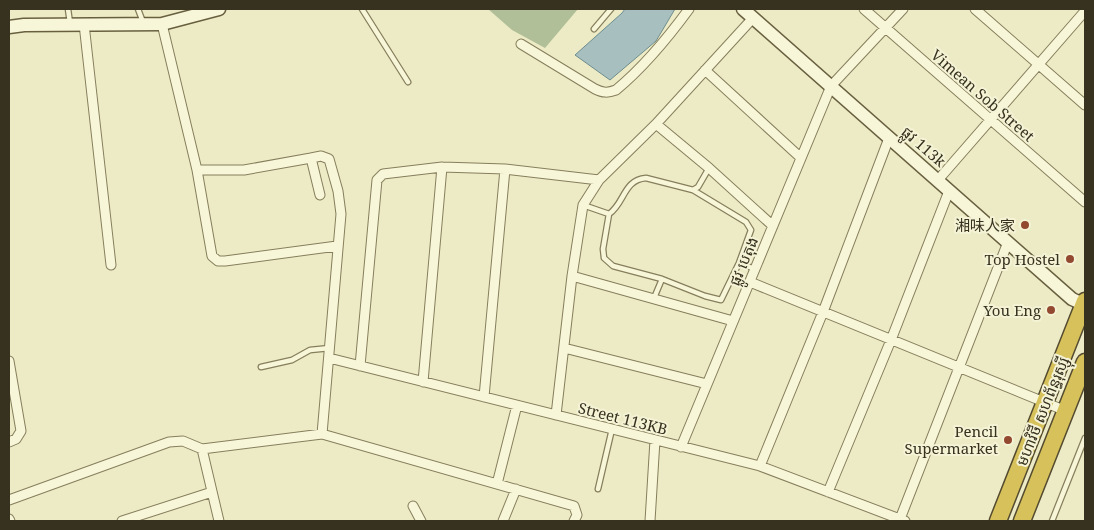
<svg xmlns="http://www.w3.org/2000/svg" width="1094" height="530" font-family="'Noto Serif','Noto Sans SC','Noto Sans Khmer',serif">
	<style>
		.cemetery { fill: #b0bf98 }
		.water { fill: #a7c0bf; stroke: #6e8d8e }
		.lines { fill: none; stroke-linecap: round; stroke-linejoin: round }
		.lane-casing { stroke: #867e5c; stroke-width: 7 }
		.street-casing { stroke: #867e5c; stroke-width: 11 }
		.secondary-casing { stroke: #685f3f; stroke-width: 15 }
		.highway-casing { stroke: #544b30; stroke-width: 19 }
		.lane { stroke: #f7f6d8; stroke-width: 4.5 }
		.street { stroke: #f7f6d8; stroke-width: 9 }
		.secondary { stroke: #f7f6d8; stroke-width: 12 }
		.highway { stroke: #d7c15a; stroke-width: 16 }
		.poi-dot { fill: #92492f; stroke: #f4f3d5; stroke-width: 2 }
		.labels { text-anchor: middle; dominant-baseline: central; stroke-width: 4; stroke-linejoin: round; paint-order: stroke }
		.street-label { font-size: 15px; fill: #37311f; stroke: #f4f3d5 }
		.poi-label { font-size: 15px; fill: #37311f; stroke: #f4f3d5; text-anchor: end }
	</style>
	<rect width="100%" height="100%" fill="#ecebc5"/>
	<path class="cemetery" d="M488 9H578L545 48 512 30Z"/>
	<path class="water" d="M625 9H675L656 41 610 80 575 55 622 13Z"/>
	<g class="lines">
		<g class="lane-casing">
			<path id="lane" d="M68 9 70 23
				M138 9 143 22
				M362 9 408 82
				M594 29 611 9
				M583 205 609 214C625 203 623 180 646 178L693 190 698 187 709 168
				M609 214 603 249 604 258 613 266 662 279 705 296 721 300 739 263 751 230 746 222 693 190
				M739 263 755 269
				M654 298 662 279
				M261 367 292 360 310 350 330 348
				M598 489 612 429
				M1052 521 1085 438"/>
		</g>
		<g class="street-casing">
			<path id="street" d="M864 9 1085 202
				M975 9 1085 105
				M84 24 111 265
				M162 24 197 170 212 256 218 261H225L337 246
				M521 44 595 89C603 93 608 93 616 90 645 66 667 39 689 9
				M705 70 801 158
				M656 124 709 168 773 226
				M311 158 321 156 329 159 338 191 341 214 322 434
				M197 170H244L311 158 320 195
				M938 180 1085 11
				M572 276 733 321
				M750 282 1066 411
				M564 348 707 384
				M329 358 760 466 905 521
				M9 361 21 431 16 439 9 442
				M360 366 377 180 383 174 442 167 505 169 599 180
				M423 382 442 167
				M484 397 505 169
				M556 415 572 276 583 205 599 180 656 124 753 18
				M681 447 831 86 903 9
				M202 449 219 521
				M760 466 823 312 889 138
				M497 484 517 405
				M828 492 891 340 949 191
				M9 500 169 442 183 441 202 449 322 434 574 506 577 515 574 521
				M413 506 421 521
				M9 519 10 521
				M900 519 1008 242
				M122 521 212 492
				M503 521 516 489
				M650 521 655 440"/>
		</g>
		<g class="secondary-casing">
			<path id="secondary" d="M743 9 1072 299 1085 305
				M9 27 24 25 162 24 219 9"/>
		</g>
		<g class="highway-casing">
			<path id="highway" d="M998 521 1085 301
				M1022 521 1085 362"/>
		</g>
		<use href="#lane" class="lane"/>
		<use href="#street" class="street"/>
		<use href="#secondary" class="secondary"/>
		<use href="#highway" class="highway"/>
	</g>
	<g class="poi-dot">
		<circle cx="1025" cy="225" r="5"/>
		<circle cx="1070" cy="259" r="5"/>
		<circle cx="1051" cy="310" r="5"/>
		<circle cx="1008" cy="440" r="5"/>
	</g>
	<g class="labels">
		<g class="street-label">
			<text transform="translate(983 95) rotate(41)">Vimean Sob Street</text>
			<text transform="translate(924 146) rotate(41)">ផ្លូវ 113k</text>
			<text transform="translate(743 261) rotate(-67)">ផ្លូវ បេតុង</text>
			<text transform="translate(1042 411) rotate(-68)">មហាវិថី សហព័ន្ធរុស្ស៊ី</text>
			<text transform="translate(623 418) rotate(14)">Street 113KB</text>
		</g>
		<g class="poi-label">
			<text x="1015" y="225">湘味人家</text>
			<text x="1060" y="259">Top Hostel</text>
			<text x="1041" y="310">You Eng</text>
			<text x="998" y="431">Pencil<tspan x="998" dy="17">Supermarket</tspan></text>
		</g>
	</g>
	<rect width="1094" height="530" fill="none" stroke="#37311f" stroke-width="20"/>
</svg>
